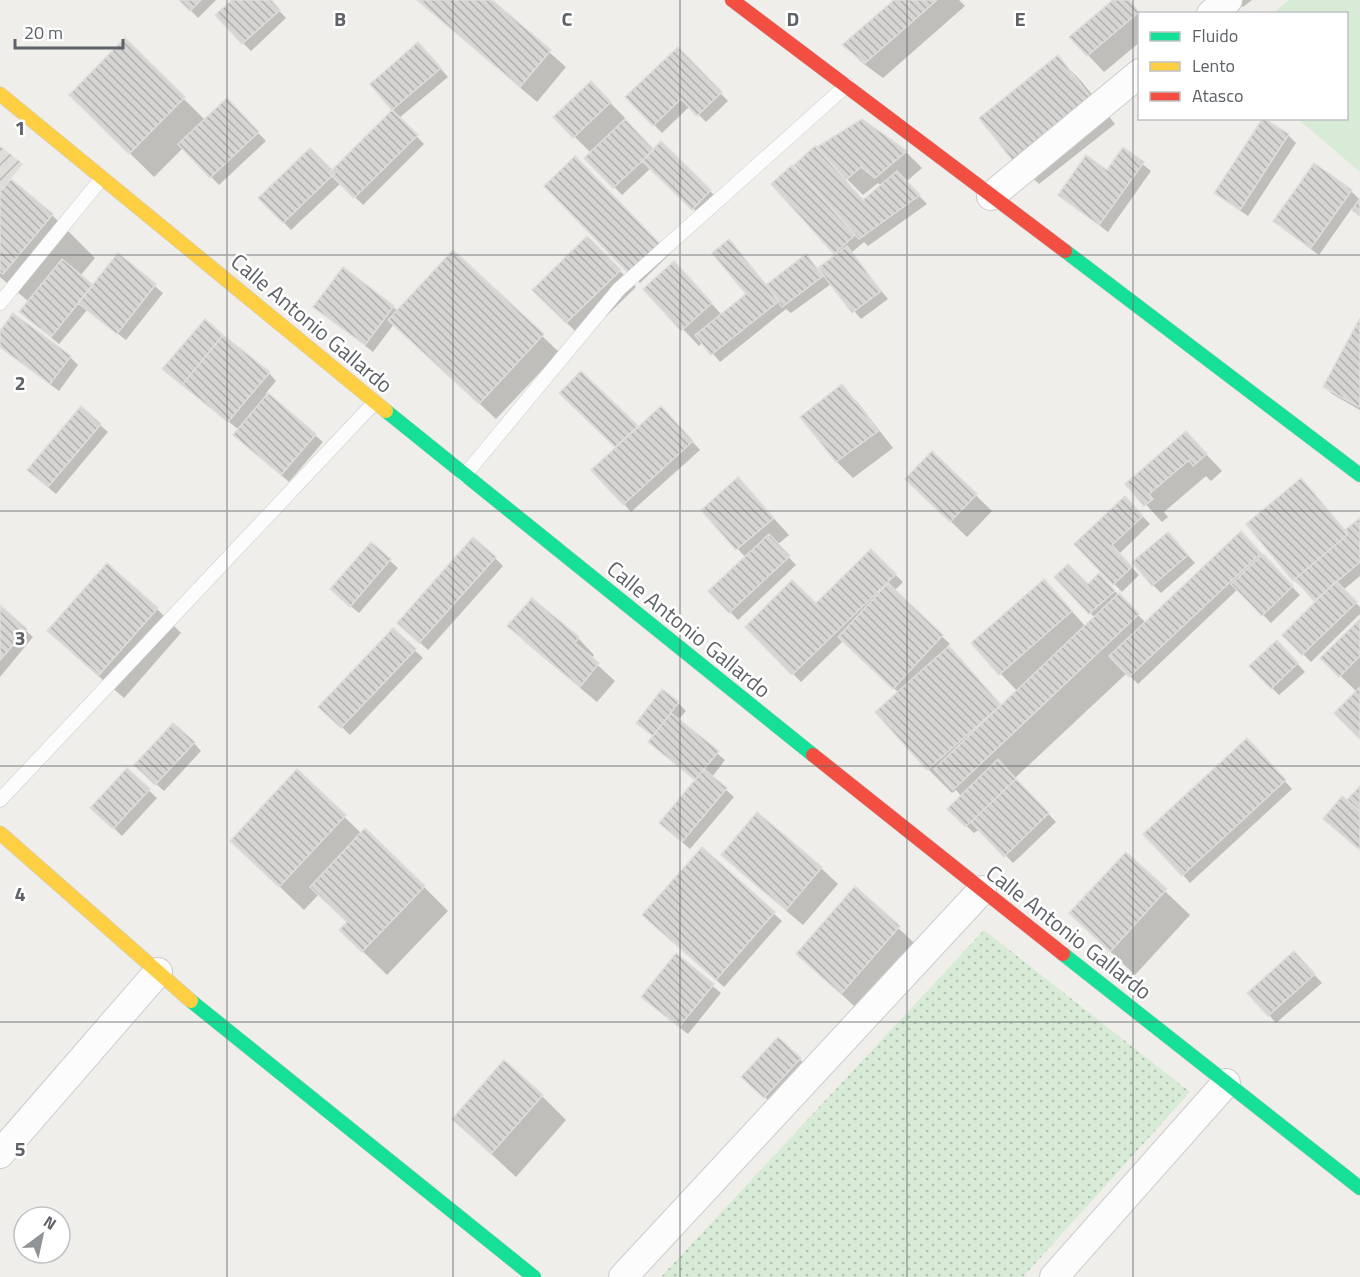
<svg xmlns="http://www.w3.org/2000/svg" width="1360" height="1277" font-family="'Titillium Web',sans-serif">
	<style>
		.industrial { fill: url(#industrial-furrows) }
		.grass { fill: url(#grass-dots) }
		.pitch { fill: #d8ebd6 }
		.shadow { fill: #0003 }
		.building { fill: url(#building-back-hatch); stroke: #deddd9; stroke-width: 1.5 }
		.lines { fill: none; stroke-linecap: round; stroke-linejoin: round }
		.lane-casing { stroke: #cbcccc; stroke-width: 15 }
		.street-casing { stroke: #cbcccc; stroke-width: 30 }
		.fast-casing { stroke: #cacacb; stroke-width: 15 }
		.slow-casing { stroke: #cacacb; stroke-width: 15 }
		.jam-casing { stroke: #cacacb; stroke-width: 15 }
		.lane { stroke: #fdfcfc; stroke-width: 14 }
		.street { stroke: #fdfcfc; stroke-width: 28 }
		.fast { stroke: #16e098; stroke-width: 14 }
		.slow { stroke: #ffcf43; stroke-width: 14 }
		.jam { stroke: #f24e42; stroke-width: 14 }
		.grid { fill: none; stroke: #5f6368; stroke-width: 1.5; stroke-opacity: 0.55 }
		.labels { text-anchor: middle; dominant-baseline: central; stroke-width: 5; stroke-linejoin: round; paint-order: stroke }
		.street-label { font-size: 22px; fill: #5f6368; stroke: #fff }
		.grid-label { font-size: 20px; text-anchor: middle; font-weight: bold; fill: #5f6368; stroke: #fff; stroke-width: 5; stroke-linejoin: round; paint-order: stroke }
	</style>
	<defs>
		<pattern id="industrial-furrows" width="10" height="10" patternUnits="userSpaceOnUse" patternTransform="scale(1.5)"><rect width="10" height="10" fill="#dfddda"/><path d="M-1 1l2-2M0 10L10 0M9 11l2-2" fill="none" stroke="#b8b7b5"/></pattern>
		<pattern id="grass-dots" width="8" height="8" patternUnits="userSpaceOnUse" patternTransform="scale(1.5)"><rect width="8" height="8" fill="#d8ebd6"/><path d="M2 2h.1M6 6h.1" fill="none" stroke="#b2c2b1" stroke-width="1.8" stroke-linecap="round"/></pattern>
		<pattern id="building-back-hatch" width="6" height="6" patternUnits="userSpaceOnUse" patternTransform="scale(1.5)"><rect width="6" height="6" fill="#d6d5d3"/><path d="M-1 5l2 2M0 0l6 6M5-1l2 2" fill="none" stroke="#b1b0af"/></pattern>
	</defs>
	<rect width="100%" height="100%" fill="#efeeea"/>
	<path class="industrial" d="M0 146 23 164 0 192Z"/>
	<path class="grass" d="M984 930 1190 1092 1023 1277H661Z"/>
	<path class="pitch" d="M1289 0H1360V172L1298 119 1346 118V14L1273 13Z"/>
	<path class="shadow" d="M181 0H216L198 18Z
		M234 0H269L286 18 251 51 243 43Z
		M418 0H490L566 67 537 102Z
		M896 0H959L965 6 883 78 860 61 844 45Z
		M1116 0H1128L1141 14H1140V42L1104 72 1088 55Z
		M1235 0H1252L1243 7Z
		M125 40 205 120 227 100 266 141 219 185 183 148 154 177 71 95Z
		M678 49 728 101 706 122 690 106 662 133 627 97Z
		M426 52 448 77 399 118 424 144 363 205 341 183 291 230 260 198 332 172 394 110 372 84Z
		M1058 57 1082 82 1115 124 1039 184 1014 160Z
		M591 83 626 119 624 121 653 151 661 143 718 199 701 216 651 168 622 195 586 158 591 153 555 117Z
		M862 120 906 152 922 168 906 182 927 204 868 246 864 242 851 253 888 299 861 319 831 284 791 313 786 309 720 362 703 342 699 346 645 289 690 280 722 315 766 286 806 256 819 270 838 255 773 184 834 213 863 202 882 186 878 183 863 195 847 179Z
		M1288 135 1296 143 1248 216 1224 200 1216 192Z
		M1124 149 1151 171 1108 232 1060 195 1107 172Z
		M575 158 669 255 640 283 546 186Z
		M1351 191 1360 200V216L1352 208 1319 255 1283 229 1275 221Z
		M0 194 52 215 95 258 80 276 93 287 118 255 163 293 126 340 87 310 59 344 29 319V302L0 277Z
		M587 238 636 287 583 339 534 290Z
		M453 252 559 352 496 419 394 324 373 352 315 306 343 269 398 311Z
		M1360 321V410L1332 394 1324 386Z
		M0 333 70 357 78 365 59 391 2 349 0 347Z
		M164 369 269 373 276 381 266 393 323 442 289 482 243 442 239 430Z
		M581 373 638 429 669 416 700 450 631 512 624 504 617 448 562 393Z
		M842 386 858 403 893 448 853 478 837 462 802 417Z
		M100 425 108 432 56 494 37 478Z
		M1186 433 1222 471 1211 481 1206 476 1164 512 1168 517 1162 522 1127 484Z
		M932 453 992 511 967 537 924 496Z
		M738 479 789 535 777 545 796 565 738 620 710 591 746 558 703 510Z
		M1125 498 1150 524 1119 554 1139 575 1122 592 1076 544Z
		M1360 520V576L1343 590 1360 607V614L1311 662 1284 635 1317 602 1303 586 1302 588 1294 580 1248 524 1345 532Z
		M1241 533 1300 595 1271 623 1238 589 1138 684 1127 673 1015 778 1056 822 1013 863 980 829 974 833 949 809 962 797 956 790 952 793 928 769 899 693 843 641 801 682 747 627 816 605 871 551 903 582 894 591 950 644 947 646 1002 706 1017 691 973 644 1060 598 1086 627 1095 618 1057 577 1088 586 1107 583 1146 623Z
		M1176 542 1195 563 1161 593 1153 585Z
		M371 544 398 568 359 613 340 597Z
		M495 558 503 566 428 650 406 630Z
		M0 607 33 637 0 677Z
		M157 609 181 633 124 698 74 655 49 631Z
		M1360 621V737L1357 692 1322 658Z
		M509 626 578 638 594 655 591 659 615 681 597 702 526 643Z
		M393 630 423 658 350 735 321 707Z
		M1285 650 1305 672 1279 695 1272 688Z
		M678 703 686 711 678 720 725 760 712 777 734 797 690 849 668 830 696 781 658 750 650 742 654 737 638 723Z
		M194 743 201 751 164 791 144 773Z
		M1255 748 1292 789 1190 883 1183 875Z
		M127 770 157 798 122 836 93 808Z
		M297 771 362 834 424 887 448 911 387 975 341 930 348 923 319 894 304 910 232 841Z
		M757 814 821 868 838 884 803 925 740 872 723 855Z
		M702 849 782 921 724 987 652 923Z
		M1126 854 1190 915 1135 975 1095 937Z
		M855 888 924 952 866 1017 798 954Z
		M676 956 721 993 688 1034 651 1005Z
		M1302 961 1322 983 1276 1023 1269 1015Z
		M778 1039 808 1067 773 1105 751 1084Z
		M542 1096 566 1120 516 1177 454 1119Z"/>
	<path class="building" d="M179 0H201L190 11Z
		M232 0H271L280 10 242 44 215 15Z
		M417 0H492L551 50 520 87Z
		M894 0H937L865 63 842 45Z
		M1113 0H1129L1139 12 1087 56 1069 37Z
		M125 38 185 97 129 154 69 95Z
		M418 42 441 68 392 110 370 84Z
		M678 47 722 92 697 116 681 99 653 126 625 97Z
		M1058 55 1092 99 1013 161 979 118Z
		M591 81 611 102 573 138 553 117Z
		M227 98 259 132 210 178 178 144Z
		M392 110 418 135 354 198 329 173Z
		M1263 118 1289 134 1240 210 1214 193Z
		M625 119 654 150 613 188 584 158Z
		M862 119 907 151 875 178 861 167 846 180 817 147Z
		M661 141 711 190 692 210 642 161Z
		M815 146 863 200 897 171 920 195 859 239 794 165Z
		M1123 147 1144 162 1099 225 1058 195 1086 155 1107 170Z
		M310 148 335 173 283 223 258 198Z
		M575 156 662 246 631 276 544 186Z
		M1314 163 1352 190 1311 248 1273 221Z
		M792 165 855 235 834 254 771 184Z
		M11 179 53 214 3 274 0 272V192Z
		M1360 198V216L1352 210Z
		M587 236 621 270 566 323 532 290Z
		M729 239 779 301 711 355 695 335 746 294 712 253Z
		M847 246 881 291 852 313 818 268Z
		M453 250 544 334 479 404 388 320Z
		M118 253 156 284 117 334 78 303Z
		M806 254 823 276 782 307 766 285Z
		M62 259 93 285 51 337 19 312Z
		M674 261 712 303 681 331 643 289Z
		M343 267 394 306 365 345 313 307Z
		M13 313 71 356 50 384 0 347V331Z
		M1360 318V404L1359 407 1323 387Z
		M205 319 223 335 182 385 162 369Z
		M223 335 270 372 228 422 182 385Z
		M581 371 638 426 615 447 559 393Z
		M842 384 878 431 836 462 800 417Z
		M268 393 316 434 281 475 233 435Z
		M81 406 101 424 48 487 27 470Z
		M661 406 693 441 623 505 591 470Z
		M1186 431 1207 454 1193 466 1189 460 1149 494 1153 499 1144 506 1125 484Z
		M932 451 977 494 950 522 905 479Z
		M738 477 774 518 736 550 701 510Z
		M1301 478 1348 534 1293 581 1246 524Z
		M1125 496 1143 516 1112 545 1132 567 1113 585 1074 544Z
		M1360 518V562L1314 601 1295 579 1347 535 1344 531Z
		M1241 531 1261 553 1129 677 1109 656Z
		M1168 532 1188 555 1152 586 1132 562Z
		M769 534 790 556 729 613 708 591Z
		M473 537 496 557 419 643 397 623Z
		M371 542 391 559 350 607 330 589Z
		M871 549 896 574 792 675 745 627 792 580 816 603Z
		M1263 554 1293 586 1262 616 1231 584Z
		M107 563 158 608 99 675 47 631Z
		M1068 564 1088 584 1099 573 1115 591 1089 614 1054 577Z
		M1044 579 1072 611 999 675 971 643Z
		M1336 581 1357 602 1302 655 1282 635Z
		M888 583 943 635 893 689 838 637Z
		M1119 593 1139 614 953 790 934 769Z
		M532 598 579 637 575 643 599 663 580 687 507 626Z
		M0 605 27 629 0 660Z
		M1360 619V656L1339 677 1320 658Z
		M393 628 416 649 341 728 318 707Z
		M1277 640 1298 663 1271 689 1249 666Z
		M949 646 1001 705 927 770 875 712Z
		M1360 687V739L1334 713Z
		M662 689 679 702 653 736 636 723Z
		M671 713 719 751 695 780 648 742Z
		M173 723 195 742 155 785 134 765Z
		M1247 738 1286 780 1182 876 1143 834Z
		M998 759 1016 779 971 822 965 826 947 809Z
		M127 768 150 789 113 829 90 808Z
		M297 769 346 815 279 887 230 841Z
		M704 769 727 788 682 842 659 823Z
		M1016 779 1049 813 1004 857 971 822Z
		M1360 786V811L1347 800Z
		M1342 796 1360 812V850L1323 819Z
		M757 812 822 867 786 910 721 855Z
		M365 828 425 886 362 952 339 930 347 922 310 887Z
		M702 847 775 912 716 980 642 915Z
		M1126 852 1167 889 1110 952 1069 913Z
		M855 886 900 926 841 994 796 954Z
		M1294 951 1315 974 1268 1016 1247 993Z
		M676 953 714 984 679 1027 641 997Z
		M778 1037 801 1058 764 1098 741 1077Z
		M504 1060 543 1095 491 1154 452 1119Z"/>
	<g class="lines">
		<g class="lane-casing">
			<path id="lane" d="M0 303 102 178
				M464 476 619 289 847 85
				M0 800 375 402"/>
		</g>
		<g class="street-casing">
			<path id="street" d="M1211 14 1228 0
				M991 196 1140 73
				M0 1154 158 972
				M623 1277 982 890
				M1054 1277 1226 1083"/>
		</g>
		<g class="fast-casing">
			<path id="fast" d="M1065 251 1360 475
				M386 411 813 755
				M1063 954 1360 1188
				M191 1001 534 1277"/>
		</g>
		<g class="slow-casing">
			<path id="slow" d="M0 94 386 411
				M0 833 191 1001"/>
		</g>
		<g class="jam-casing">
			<path id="jam" d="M732 0 1065 251
				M813 755 1063 954"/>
		</g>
		<use href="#lane" class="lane"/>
		<use href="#street" class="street"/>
		<use href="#fast" class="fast"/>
		<use href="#slow" class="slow"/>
		<use href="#jam" class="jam"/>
	</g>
	<path class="grid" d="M227 0V1277M453 0V1277M680 0V1277M907 0V1277M1133 0V1277M0 255H1360M0 511H1360M0 766H1360M0 1022H1360"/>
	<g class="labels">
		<g class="street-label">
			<text transform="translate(312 323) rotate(40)">Calle Antonio Gallardo</text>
			<text transform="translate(689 629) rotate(39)">Calle Antonio Gallardo</text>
			<text transform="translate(1069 932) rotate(38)">Calle Antonio Gallardo</text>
		</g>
	</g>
	<g class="grid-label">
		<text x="340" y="26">B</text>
		<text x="567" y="26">C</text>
		<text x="793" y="26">D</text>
		<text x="1020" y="26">E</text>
		<text x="20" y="135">1</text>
		<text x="20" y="390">2</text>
		<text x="20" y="645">3</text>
		<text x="20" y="901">4</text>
		<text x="20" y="1156">5</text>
	</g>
	<rect x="1138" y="12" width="210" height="108" fill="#ffffff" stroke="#bfc1c3" stroke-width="1.5"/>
	<rect x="1150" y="32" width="30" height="9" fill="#16e098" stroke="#bfc1c3" stroke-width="1.5"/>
	<text x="1192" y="42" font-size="18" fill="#5f6368">Fluido</text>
	<rect x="1150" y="62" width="30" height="9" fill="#ffcf43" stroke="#bfc1c3" stroke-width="1.5"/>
	<text x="1192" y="72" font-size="18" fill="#5f6368">Lento</text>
	<rect x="1150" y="92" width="30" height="9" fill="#f24e42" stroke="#bfc1c3" stroke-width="1.5"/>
	<text x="1192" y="102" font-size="18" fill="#5f6368">Atasco</text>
	<g transform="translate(42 1235) rotate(33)"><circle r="28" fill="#ffffff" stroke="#bfc1c3" stroke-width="1.5"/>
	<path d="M0-4.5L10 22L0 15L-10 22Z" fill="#919496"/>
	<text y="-9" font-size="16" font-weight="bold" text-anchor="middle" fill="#5f6368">N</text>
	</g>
	<path d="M15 39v9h108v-9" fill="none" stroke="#5f6368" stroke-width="3"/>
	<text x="24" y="39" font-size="18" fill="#5f6368" stroke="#ffffff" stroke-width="4.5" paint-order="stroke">20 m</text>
</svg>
